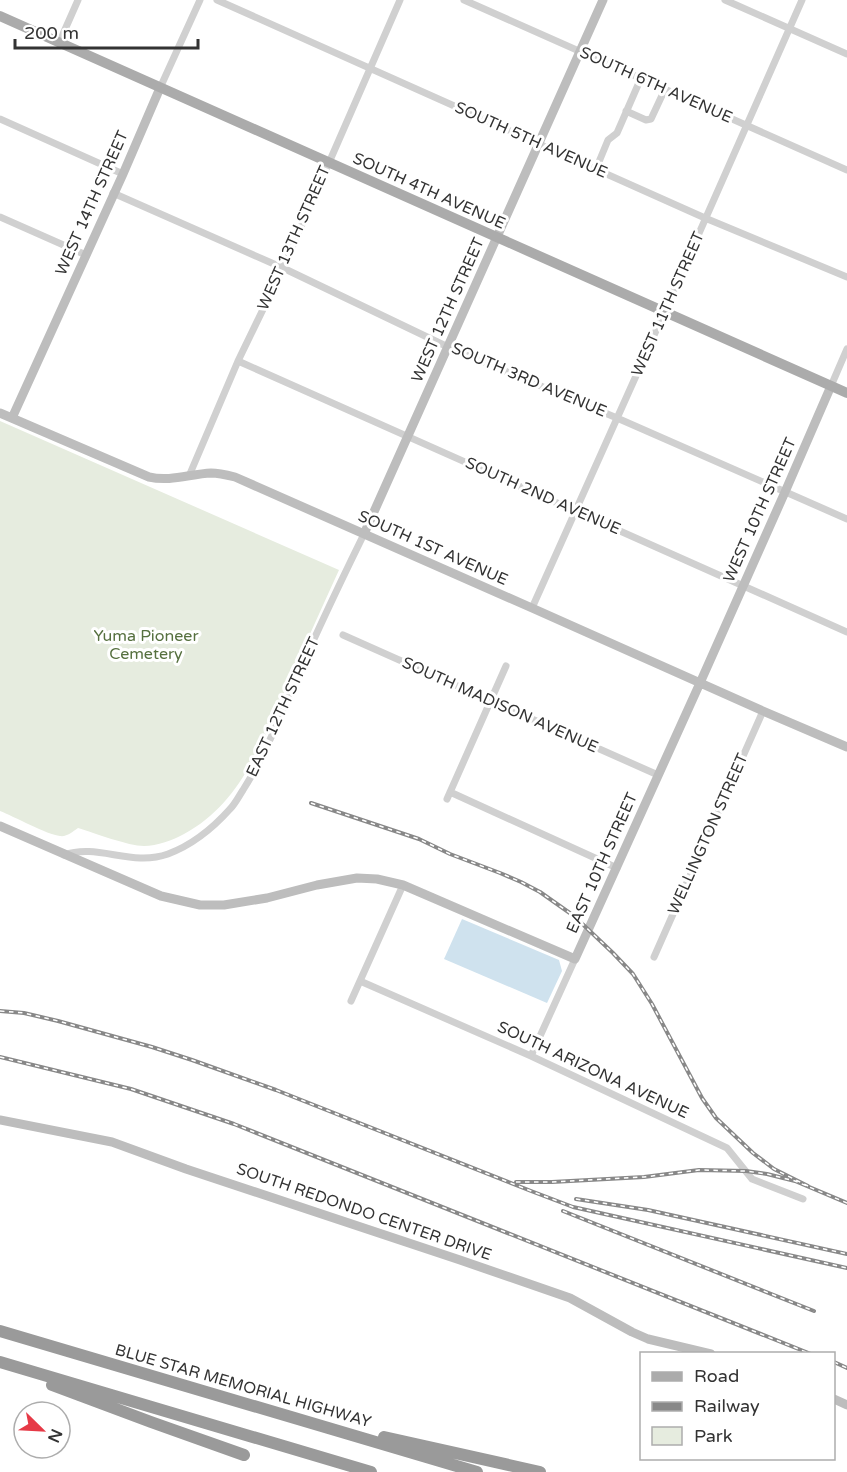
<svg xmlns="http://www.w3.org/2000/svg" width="847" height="1472" font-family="'Varela Round',sans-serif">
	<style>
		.green { fill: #e6ecdf }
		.water { fill: #cfe2ee }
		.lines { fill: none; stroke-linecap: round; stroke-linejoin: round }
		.street { stroke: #d0d0d0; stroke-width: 7 }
		.secondary { stroke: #bdbdbd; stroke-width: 9 }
		.primary { stroke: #ababab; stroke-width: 10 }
		.highway { stroke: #9a9a9a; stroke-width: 12 }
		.rail-casing { stroke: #888; stroke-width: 4 }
		.rail { stroke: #fff; stroke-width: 1.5; stroke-dasharray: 4.5; stroke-linecap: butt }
		.labels { text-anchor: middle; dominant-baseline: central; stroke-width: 6; stroke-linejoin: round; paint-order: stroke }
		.street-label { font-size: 16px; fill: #333; stroke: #fff }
		.park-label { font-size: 16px; fill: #56703f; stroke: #fff }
	</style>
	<rect width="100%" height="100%" fill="#fff"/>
	<path class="green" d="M0 421 339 570C322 607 305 645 288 683 263 740 242 803 184 834 173 840 157 846 144 846 128 846 95 833 78 828 72 832 67 837 60 836 48 835 13 816 0 811Z"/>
	<path class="water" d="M462 919 559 960 562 971 547 1003 444 959Z"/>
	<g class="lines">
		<path class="street" d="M217 0 705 218 847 277
			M464 0 847 170
			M725 0 847 54
			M59 43 78 0
			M160 88 200 0
			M626 111 646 120 651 119 665 89
			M0 119 123 174
			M596 169 608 140 617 133 641 78
			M113 193 283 268 448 347 617 418 847 519
			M0 217 86 255
			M238 361 847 632
			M831 386 847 349
			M189 476 238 361 283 268 400 0
			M532 608 640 367 802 0
			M343 635 658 775
			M450 792 617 868
			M447 799 506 666
			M64 855C98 843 131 867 168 854 192 845 213 828 230 809 235 804 239 796 243 790 262 760 275 729 289 696 312 641 338 587 364 534
			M654 957 763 711
			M360 981 531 1056 727 1148 752 1179 803 1199
			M351 1001 403 885
			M531 1056 575 959"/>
		<path class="secondary" d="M0 413 149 477C170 482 190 474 211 473 219 473 227 475 235 477L532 608 763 711 847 747
			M12 418 123 174 160 88
			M364 534 603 0
			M0 826 161 896 200 905H224L267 898 317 885 357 878 377 879 403 885 575 959 700 683 785 492 831 386
			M0 1120 112 1142 186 1169 460 1260 570 1298 632 1332 648 1339 711 1354
			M834 1399 847 1405"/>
		<path class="primary" d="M0 16 847 393"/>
		<path class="highway" d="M0 1331 477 1472
			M0 1362 371 1472
			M52 1385 151 1422 244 1455
			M384 1437 540 1472"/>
		<g class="rail-casing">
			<path id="rail" d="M311 803 419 839 450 854 500 873 521 882 540 892 574 916 613 953 633 974 652 1004 702 1098 716 1118 753 1153 774 1169 808 1186
				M0 1011 24 1013 58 1021 152 1047 192 1060 276 1090 531 1191 573 1207 847 1268
				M0 1057 131 1089 234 1124 811 1354
				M516 1182H552L644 1177 699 1170 746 1171 767 1174 795 1181 847 1203
				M576 1199 648 1210 847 1254
				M563 1211 814 1311
				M834 1362 847 1368"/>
		</g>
		<use href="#rail" class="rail"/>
	</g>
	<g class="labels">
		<g class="street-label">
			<text transform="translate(656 85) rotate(24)">SOUTH 6TH AVENUE</text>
			<text transform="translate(531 140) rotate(24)">SOUTH 5TH AVENUE</text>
			<text transform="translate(429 191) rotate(24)">SOUTH 4TH AVENUE</text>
			<text transform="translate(92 203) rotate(-66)">WEST 14TH STREET</text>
			<text transform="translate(294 238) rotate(-66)">WEST 13TH STREET</text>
			<text transform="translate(668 304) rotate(-66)">WEST 11TH STREET</text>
			<text transform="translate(448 310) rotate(-66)">WEST 12TH STREET</text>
			<text transform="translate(529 380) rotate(23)">SOUTH 3RD AVENUE</text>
			<text transform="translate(543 496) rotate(24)">SOUTH 2ND AVENUE</text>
			<text transform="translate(760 510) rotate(-66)">WEST 10TH STREET</text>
			<text transform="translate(433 548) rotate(24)">SOUTH 1ST AVENUE</text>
			<text transform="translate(500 705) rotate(24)">SOUTH MADISON AVENUE</text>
			<text transform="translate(283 707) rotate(-65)">EAST 12TH STREET</text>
			<text transform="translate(708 834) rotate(-66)">WELLINGTON STREET</text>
			<text transform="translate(602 863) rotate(-66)">EAST 10TH STREET</text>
			<text transform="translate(593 1070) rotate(25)">SOUTH ARIZONA AVENUE</text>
			<text transform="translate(364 1212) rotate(19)">SOUTH REDONDO CENTER DRIVE</text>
			<text transform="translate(243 1386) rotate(16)">BLUE STAR MEMORIAL HIGHWAY</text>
		</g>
		<g class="park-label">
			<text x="146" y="636">Yuma Pioneer<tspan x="146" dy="18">Cemetery</tspan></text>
		</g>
	</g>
	<rect x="640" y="1352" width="195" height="108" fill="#ffffff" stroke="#adadad" stroke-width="1.5"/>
	<rect x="652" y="1372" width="30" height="9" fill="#ababab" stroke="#adadad" stroke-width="1.5"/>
	<text x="694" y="1382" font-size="18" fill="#333333">Road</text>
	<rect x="652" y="1402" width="30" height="9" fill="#888888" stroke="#adadad" stroke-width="1.5"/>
	<text x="694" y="1412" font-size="18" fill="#333333">Railway</text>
	<rect x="652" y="1427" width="30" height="18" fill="#e6ecdf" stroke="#adadad" stroke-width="1.5"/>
	<text x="694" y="1442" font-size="18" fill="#333333">Park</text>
	<g transform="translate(42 1430) rotate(114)"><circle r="28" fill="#ffffff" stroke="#adadad" stroke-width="1.5"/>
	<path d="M0-4.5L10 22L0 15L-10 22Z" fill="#e63946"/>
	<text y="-9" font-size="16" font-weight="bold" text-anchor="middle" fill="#333333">N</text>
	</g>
	<path d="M15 39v9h183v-9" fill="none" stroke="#333333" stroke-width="3"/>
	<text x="24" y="39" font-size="18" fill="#333333" stroke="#ffffff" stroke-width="4.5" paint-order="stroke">200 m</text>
</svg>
